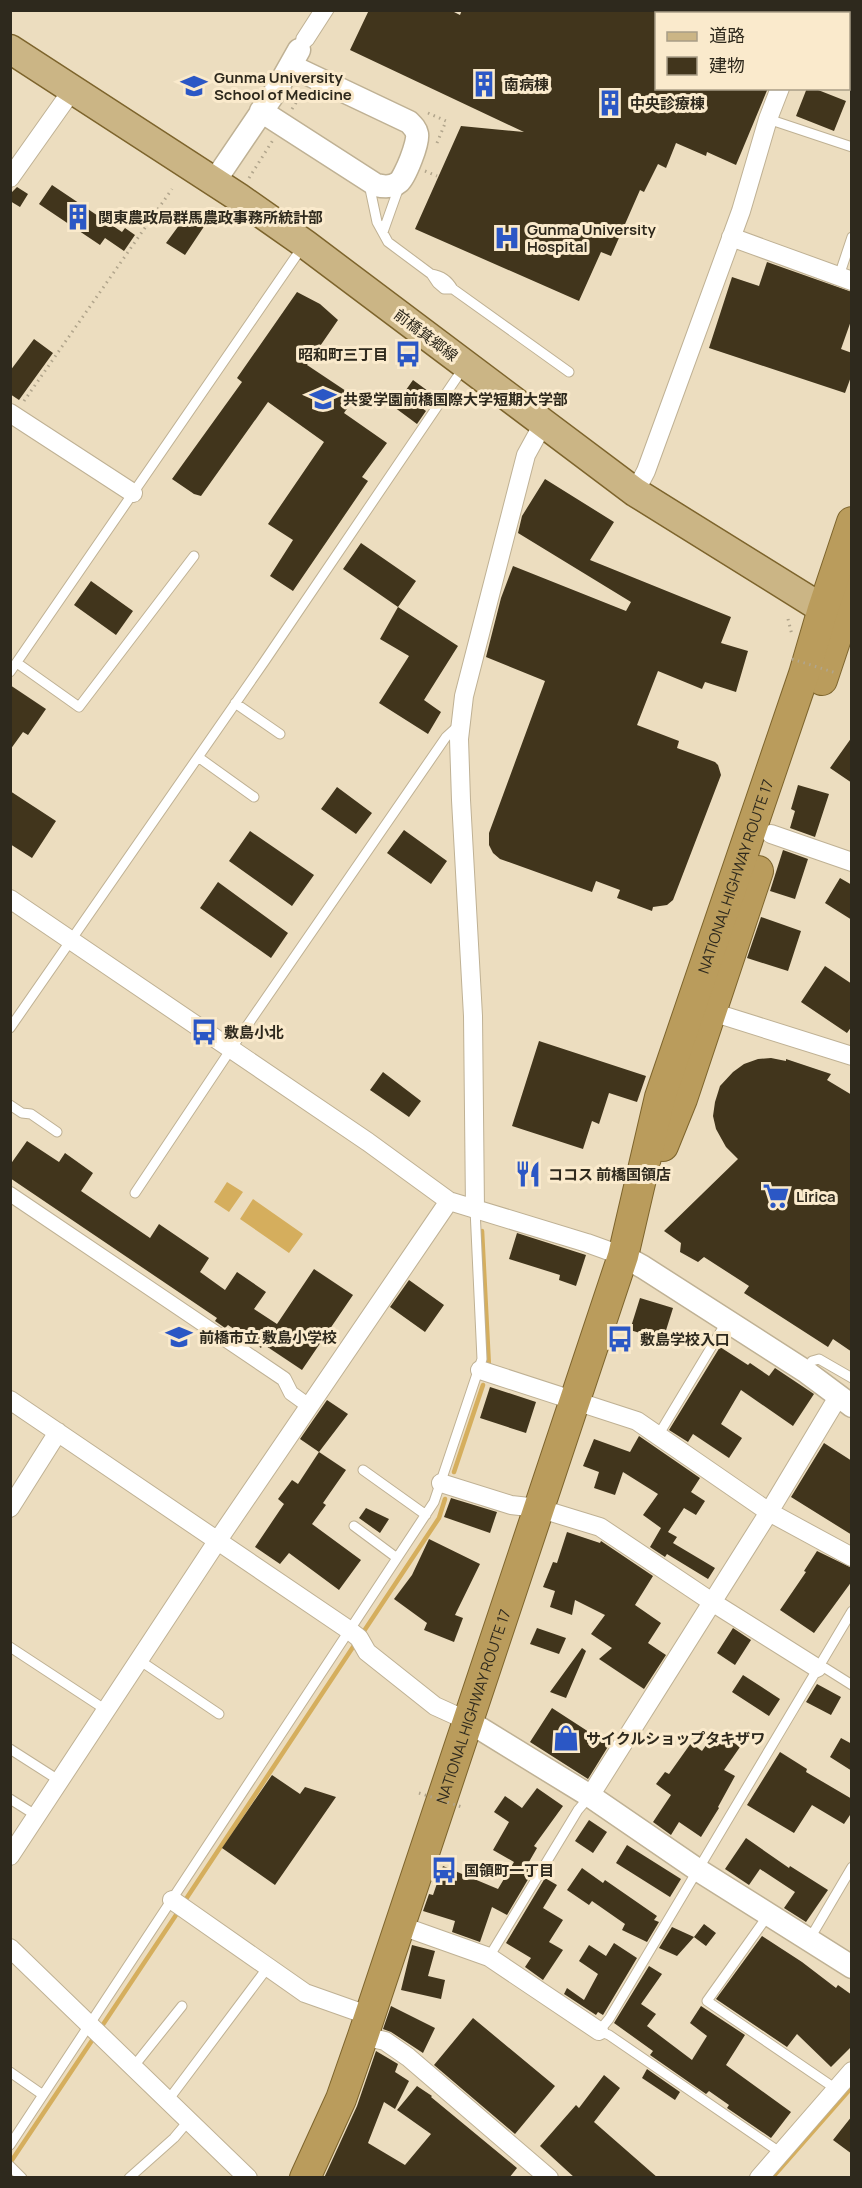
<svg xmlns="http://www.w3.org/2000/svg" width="862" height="2188" font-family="Manrope,'Noto Sans JP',sans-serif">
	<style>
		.water { fill: #d5ae5d }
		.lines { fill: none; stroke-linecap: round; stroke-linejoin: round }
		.stream { stroke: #d5ae5d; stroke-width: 4.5 }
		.building { fill: #41351c }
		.service-casing { stroke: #bfb194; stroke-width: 11 }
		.pedestrian-casing { stroke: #bfb194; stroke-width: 16 }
		.minor-casing { stroke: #bfb194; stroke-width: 20 }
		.tertiary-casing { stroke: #bfb194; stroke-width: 25 }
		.primary-casing { stroke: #7d642c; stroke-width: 31 }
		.trunk-casing { stroke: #7d642c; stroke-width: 32 }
		.path { stroke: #b1a58c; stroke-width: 3; stroke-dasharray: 1.5 4.5; stroke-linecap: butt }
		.service { stroke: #fff; stroke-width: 9 }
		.pedestrian { stroke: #fff; stroke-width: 14 }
		.minor { stroke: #fff; stroke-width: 18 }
		.tertiary { stroke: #fff; stroke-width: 22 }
		.primary { stroke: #cbb585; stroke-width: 28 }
		.trunk { stroke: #ba9c5c; stroke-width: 30 }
		.path-bridge { stroke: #b1a58c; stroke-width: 3; stroke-dasharray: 1.5 4.5; stroke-linecap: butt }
		.labels { text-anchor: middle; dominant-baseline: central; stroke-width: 6; stroke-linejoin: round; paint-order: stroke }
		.poi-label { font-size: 15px; font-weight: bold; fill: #2e291d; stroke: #faeacc; text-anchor: start }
		.street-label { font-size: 15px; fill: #2e291d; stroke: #faeacc }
	</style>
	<rect width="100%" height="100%" fill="#ecddbf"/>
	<path class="water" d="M227 1182 243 1192 229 1212 214 1202Z
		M253 1199 303 1234 289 1253 240 1219Z"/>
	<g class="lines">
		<path class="stream" d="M482 1231 489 1367
			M454 1472 483 1385
			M362 1634 439 1518 445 1499
			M184 1902 355 1644
			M100 2029 180 1909
			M10 2163 95 2036
			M772 2178 852 2087"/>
	</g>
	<path class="building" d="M369 10H450L460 15 462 10H657V88H768L736 165 707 152 706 156 676 143 666 168 658 164 644 192 640 190 611 256 601 252 579 301 415 229 461 126 524 132 350 50Z
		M807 88H813L846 101 834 131 796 116Z
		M52 185 122 232 125 228 135 235 124 251 105 238 100 245 39 204Z
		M17 187 28 194 20 207 10 201V194Z
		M188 213 205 225 185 255 166 243Z
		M767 262 852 292V318L841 349 852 353V374L845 393 709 348 732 277 759 286Z
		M297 292 320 304 338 320 307 365 355 397 344 413 387 443 362 477 368 481 293 591 270 576 293 540 268 524 324 442 268 402 201 496 194 494 172 479 242 382 237 378Z
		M34 339 53 353 19 400 10 394V371Z
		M413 380 432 394 422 408 426 411 417 424 394 407Z
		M545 479 614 522 590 560 731 617 721 643 748 651 736 692 705 682 702 689 658 671 637 725 679 741 677 748 715 762 718 765 721 775 673 900 667 905 653 907 652 911 617 898 620 890 596 881 592 892 500 859 493 853 489 845V833L545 681 486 657 501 598 513 566 626 611 631 602 518 533 522 516Z
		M361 543 416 581 398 607 343 569Z
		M91 581 133 611 116 635 74 605Z
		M398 607 458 646 424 700 441 712 428 734 379 703 409 656 380 639Z
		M10 685 46 709 28 735 23 732 10 750Z
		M852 737V783L830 768Z
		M798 785 829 794 815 837 790 828 795 811 791 809Z
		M337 787 372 813 356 834 321 809Z
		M10 791 56 821 32 858 10 844Z
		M404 830 447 861 431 884 387 853Z
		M250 831 314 875 292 906 229 861Z
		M783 850 808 859 795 899 770 891Z
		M840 878 852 885V920L825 903Z
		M218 882 288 933 271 958 200 908Z
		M761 917 801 931 788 971 747 958Z
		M825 966 852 984V1026L847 1033 801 1002Z
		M539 1041 646 1076 637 1102 609 1093 599 1124 592 1121 583 1149 512 1126Z
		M771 1058 786 1061V1059L831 1074 827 1080 852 1095V1352L833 1339 828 1347 744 1293 749 1286 704 1257 698 1262 680 1252 681 1243 664 1231 738 1159 726 1147 716 1129 713 1116 715 1102 720 1086 733 1072 744 1064 758 1059Z
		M383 1072 421 1101 409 1117 370 1090Z
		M27 1141 59 1162 65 1153 93 1173 81 1191 150 1238 159 1224 209 1258 200 1272 225 1290 237 1272 266 1292 254 1309 277 1324 314 1269 353 1295 302 1370 263 1344 261 1348 228 1325 225 1328 215 1321 217 1318 10 1178V1165Z
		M517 1233 586 1255 576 1286 559 1280 560 1275 509 1259Z
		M409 1280 444 1305 425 1332 390 1307Z
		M640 1298 673 1308 663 1340 630 1330Z
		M720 1347 748 1365 750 1363 769 1376 775 1368 814 1394 793 1426 741 1390 721 1424 742 1438 729 1458 693 1434 688 1442 669 1430Z
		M490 1387 536 1402 526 1433 480 1418Z
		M327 1400 348 1414 319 1452 300 1439Z
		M639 1436 700 1478 691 1492 705 1501 696 1515 684 1508 668 1532 677 1537 673 1543 715 1568 708 1579 667 1554 665 1557 650 1547 661 1528 643 1515 658 1494 623 1472 615 1495 594 1488 599 1472 583 1466 594 1439 630 1452Z
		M824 1443 852 1461V1535L791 1497Z
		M319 1452 346 1470 323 1503 326 1505 312 1524 361 1560 339 1590 289 1553 280 1564 255 1547 284 1504 278 1499 292 1480 298 1484Z
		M451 1498 497 1512 490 1533 444 1517Z
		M366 1508 389 1519 380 1533 359 1518Z
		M567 1532 600 1543 601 1541 653 1576 635 1605 661 1623 648 1643 666 1655 644 1689 599 1659 612 1648 591 1634 605 1615 575 1600 572 1615 550 1607 555 1591 543 1587 553 1562 557 1563Z
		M429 1539 480 1564 455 1615 463 1618 454 1642 424 1630 427 1623 394 1599 412 1575Z
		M817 1551 852 1568V1581L814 1633 780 1610 806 1572 804 1571Z
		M537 1628 566 1638 559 1654 530 1644Z
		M733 1628 751 1640 735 1665 717 1653Z
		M582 1648 586 1651 566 1698 550 1692Z
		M743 1675 780 1699 769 1716 732 1692Z
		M817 1684 841 1697 831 1715 806 1702Z
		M552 1708 609 1745 588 1779 530 1742Z
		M716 1731 740 1747 724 1770 735 1776 718 1807 719 1808 701 1837 679 1822 671 1835 653 1822 671 1795 656 1784 665 1772 669 1774 691 1743 702 1751Z
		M841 1738 852 1744V1771L830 1757Z
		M780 1752 807 1769 806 1772 852 1799V1812L844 1824 812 1805 794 1833 747 1805Z
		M272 1775 300 1794 305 1787 336 1797 275 1885 222 1848Z
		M537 1788 563 1806 534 1846 537 1848 526 1867 533 1871 507 1915 492 1907 480 1942 452 1932 455 1921 423 1911 429 1894 433 1895 443 1866 498 1889 514 1862 493 1850 509 1822 494 1812 505 1796 522 1808Z
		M589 1820 607 1832 593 1853 575 1841Z
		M746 1838 789 1868 790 1866 828 1890 806 1922 784 1908 795 1892 760 1869 749 1885 725 1869Z
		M627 1845 681 1879 670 1897 616 1863Z
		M582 1868 603 1883 605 1880 657 1916 654 1920 659 1922 647 1942 622 1930 625 1924 592 1901 589 1905 567 1890Z
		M545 1878 557 1885 543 1908 563 1920 549 1942 563 1950 543 1980 525 1967 531 1958 506 1943Z
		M704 1924 716 1933 706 1946 694 1937Z
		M672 1927 694 1937 677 1956 659 1948Z
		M762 1936 802 1962 836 1988 838 1985 852 1995V2046L831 2067 797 2034 787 2047 716 1999Z
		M614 1943 637 1958 603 2015 598 2012 596 2015 564 1994 567 1988 584 2000 598 1974 579 1961 589 1945 606 1956Z
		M412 1945 435 1951 428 1976 445 1980 441 1999 401 1990Z
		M649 1966 662 1974 641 2004 656 2014 647 2026 692 2060 707 2036 690 2023 701 2006 745 2035 726 2065 791 2112 771 2138 727 2108 729 2105 709 2091 706 2094 650 2055 653 2051 614 2023Z
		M391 2006 435 2028 423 2053 391 2032 383 2029Z
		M473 2018 555 2086 515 2134 434 2065Z
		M376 2051 398 2064 395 2072 409 2081 395 2109 384 2102 368 2143 405 2165 431 2134 397 2110 417 2086 432 2096 431 2097 517 2168 509 2178H324L357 2106Z
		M647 2069 680 2092 675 2100 642 2078Z
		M604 2075 620 2088 594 2122 658 2178H575L540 2146 576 2105 579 2108Z
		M852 2116V2154L833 2140Z"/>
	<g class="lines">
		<g class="service-casing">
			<path id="service" d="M299 50 309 41 329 10
				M299 50 301 38 319 10
				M768 119 852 147
				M369 184 377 222 388 242 431 274 437 283 444 289H453
				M383 232 399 187
				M431 274C442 276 448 280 453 289L569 372
				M839 276 852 237
				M17 663 79 707 194 556
				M10 672 303 246
				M235 703 280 734
				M198 757 254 797
				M10 1028 264 662 464 367
				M10 1105 22 1113 31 1114 57 1132
				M135 1193 231 1049 446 737 458 726
				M805 1371 812 1361 819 1359 852 1378
				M659 1434 727 1321
				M363 1470 426 1515
				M354 1526 397 1558
				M10 1647 106 1710
				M139 1660 219 1714
				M817 1668H825L852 1685
				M10 1749 60 1781
				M10 1799 37 1816
				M769 1914 707 2001 836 2089
				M809 1940 852 1867
				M489 1957 578 1810 590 1796
				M134 2066 182 2006
				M10 2072 43 2095
				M169 2099 268 1967
				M10 2145 434 1502 482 1359 475 1209
				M781 2153 609 2035 599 2031 609 2019 852 1611
				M10 2166 22 2178
				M129 2178 174 2138 190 2119"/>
		</g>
		<g class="pedestrian-casing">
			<path id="pedestrian" d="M10 1194 284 1379 291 1393 309 1406"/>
		</g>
		<g class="minor-casing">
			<path id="minor" d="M810 14 811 10
				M10 178 73 89
				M731 237 852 281
				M10 413 133 493
				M635 492 646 471 741 211 768 119 780 88
				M771 834 852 862
				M10 899 368 1142 449 1201 587 1243 623 1256
				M712 1012 852 1056
				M475 1209 473 1016 461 800 459 739 464 696 526 455 543 424
				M480 1370 637 1421 769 1512 852 1557
				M10 1400 349 1630 359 1638 367 1652 435 1706 468 1721
				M441 1483 511 1505 538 1508 600 1527 712 1602 817 1668
				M10 1508 58 1432
				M590 1796 769 1512 838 1397
				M10 1856 218 1540 449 1201
				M172 1900 305 1993 370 2016
				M399 1925 489 1957 599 2031
				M10 1948 248 2178
				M363 2036 385 2041 408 2057 549 2178
				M759 2178 852 2071"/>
		</g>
		<g class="tertiary-casing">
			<path id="tertiary" d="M261 111 376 185C384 187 392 188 399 182 405 177 419 142 417 134 416 129 413 126 409 122L291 66
				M214 182 277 89 299 50
				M623 1256 643 1267 805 1371 852 1406
				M468 1721 590 1796 698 1870 852 1967"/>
		</g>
		<g class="primary-casing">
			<path id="primary" d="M10 49 238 197 305 244 635 492 823 609 843 617"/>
		</g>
		<g class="trunk-casing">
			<g id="trunk">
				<path d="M822 680 852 590"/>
				<path d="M663 1146 682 1099 758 871"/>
				<path id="s1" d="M305 2178 341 2099 363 2036 623 1256 660 1097 804 674 823 609 852 522"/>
			</g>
		</g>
		<path class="path" d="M292 109 303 92
			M428 113 446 121 437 143
			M425 171 437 176
			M249 178 273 140
			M24 401 172 189
			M788 619 792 635"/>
		<use href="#service" class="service"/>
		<use href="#pedestrian" class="pedestrian"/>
		<use href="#minor" class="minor"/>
		<use href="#tertiary" class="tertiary"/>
		<use href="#primary" class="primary"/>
		<use href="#trunk" class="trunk"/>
		<path class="path-bridge" d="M792 659 836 673
			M419 1793 462 1807"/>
	</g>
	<defs>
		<g id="building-bare" transform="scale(2.07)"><path d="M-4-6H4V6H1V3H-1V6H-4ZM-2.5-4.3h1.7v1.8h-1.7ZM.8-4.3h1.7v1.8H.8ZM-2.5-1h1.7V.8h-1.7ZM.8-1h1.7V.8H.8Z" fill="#2b57c5" stroke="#faeacc" stroke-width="2.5" paint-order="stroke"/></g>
		<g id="university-bare" transform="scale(2.07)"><path d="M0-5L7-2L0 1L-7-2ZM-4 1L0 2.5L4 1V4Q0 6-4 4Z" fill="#2b57c5" stroke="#faeacc" stroke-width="2.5" paint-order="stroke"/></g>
		<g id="hospital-bare" transform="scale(2.07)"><path d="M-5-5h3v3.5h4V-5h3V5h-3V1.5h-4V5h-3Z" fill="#2b57c5" stroke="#faeacc" stroke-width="2.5" paint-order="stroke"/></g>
		<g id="bus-bare" transform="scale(2.07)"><path d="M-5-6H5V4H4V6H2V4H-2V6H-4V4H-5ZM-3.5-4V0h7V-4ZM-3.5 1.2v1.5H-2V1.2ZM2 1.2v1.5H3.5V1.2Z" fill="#2b57c5" stroke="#faeacc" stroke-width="2.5" paint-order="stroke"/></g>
		<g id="restaurant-bare" transform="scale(2.07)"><path d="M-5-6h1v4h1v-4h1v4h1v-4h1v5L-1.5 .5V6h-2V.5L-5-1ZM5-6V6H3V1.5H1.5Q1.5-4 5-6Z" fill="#2b57c5" stroke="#faeacc" stroke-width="2.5" paint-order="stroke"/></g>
		<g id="supermarket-bare" transform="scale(2.07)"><path d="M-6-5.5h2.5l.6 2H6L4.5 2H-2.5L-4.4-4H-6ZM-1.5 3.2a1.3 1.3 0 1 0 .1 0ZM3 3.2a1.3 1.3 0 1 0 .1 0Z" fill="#2b57c5" stroke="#faeacc" stroke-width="2.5" paint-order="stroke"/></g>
		<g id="school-bare" transform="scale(2.07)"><path d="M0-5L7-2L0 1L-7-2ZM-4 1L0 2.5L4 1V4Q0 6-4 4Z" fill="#2b57c5" stroke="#faeacc" stroke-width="2.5" paint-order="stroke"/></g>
		<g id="shop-bare" transform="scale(2.07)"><path d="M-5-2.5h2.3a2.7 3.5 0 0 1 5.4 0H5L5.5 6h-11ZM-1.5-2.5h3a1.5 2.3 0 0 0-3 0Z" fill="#2b57c5" stroke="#faeacc" stroke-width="2.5" paint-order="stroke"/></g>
	</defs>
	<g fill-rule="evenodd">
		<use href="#building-bare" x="484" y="84"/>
		<use href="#university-bare" x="194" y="86"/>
		<use href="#building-bare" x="610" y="103"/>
		<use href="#building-bare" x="78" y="217"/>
		<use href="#hospital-bare" x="507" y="238"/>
		<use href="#bus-bare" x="408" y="354"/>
		<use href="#university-bare" x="323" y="399"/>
		<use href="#bus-bare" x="204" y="1032"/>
		<use href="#restaurant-bare" x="528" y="1174"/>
		<use href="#supermarket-bare" x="776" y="1196"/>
		<use href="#school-bare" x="179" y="1337"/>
		<use href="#bus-bare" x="620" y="1339"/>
		<use href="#shop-bare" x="566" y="1738"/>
		<use href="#bus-bare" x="444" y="1870"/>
	</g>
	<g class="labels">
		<g class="poi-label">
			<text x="214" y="77">Gunma University<tspan x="214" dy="17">School of Medicine</tspan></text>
			<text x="504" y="84">南病棟</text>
			<text x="630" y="103">中央診療棟</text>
			<text x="98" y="217">関東農政局群馬農政事務所統計部</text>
			<text x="527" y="229">Gunma University<tspan x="527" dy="17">Hospital</tspan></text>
			<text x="388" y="354" text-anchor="end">昭和町三丁目</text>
			<text x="343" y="399">共愛学園前橋国際大学短期大学部</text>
			<text x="224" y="1032">敷島小北</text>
			<text x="548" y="1174">ココス 前橋国領店</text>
			<text x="796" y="1196">Lirica</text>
			<text x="199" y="1337">前橋市立 敷島小学校</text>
			<text x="640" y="1339">敷島学校入口</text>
			<text x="586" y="1738">サイクルショップタキザワ</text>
			<text x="464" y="1870">国領町一丁目</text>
		</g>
		<g class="street-label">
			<text transform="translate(426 335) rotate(37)">前橋箕郷線</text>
			<text stroke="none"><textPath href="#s1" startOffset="1372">NATIONAL HIGHWAY ROUTE 17</textPath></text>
			<text stroke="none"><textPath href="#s1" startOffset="501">NATIONAL HIGHWAY ROUTE 17</textPath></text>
		</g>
	</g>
	<rect width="862" height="2188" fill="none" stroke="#2e291d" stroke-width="24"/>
	<rect x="655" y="12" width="195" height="78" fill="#faeacc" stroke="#a89d86" stroke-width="1.5"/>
	<rect x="667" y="32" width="30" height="9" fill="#cbb585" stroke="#a89d86" stroke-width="1.5"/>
	<text x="709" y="42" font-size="18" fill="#2e291d">道路</text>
	<rect x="667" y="57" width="30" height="18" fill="#41351c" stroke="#a89d86" stroke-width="1.5"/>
	<text x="709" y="72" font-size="18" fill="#2e291d">建物</text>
</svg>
